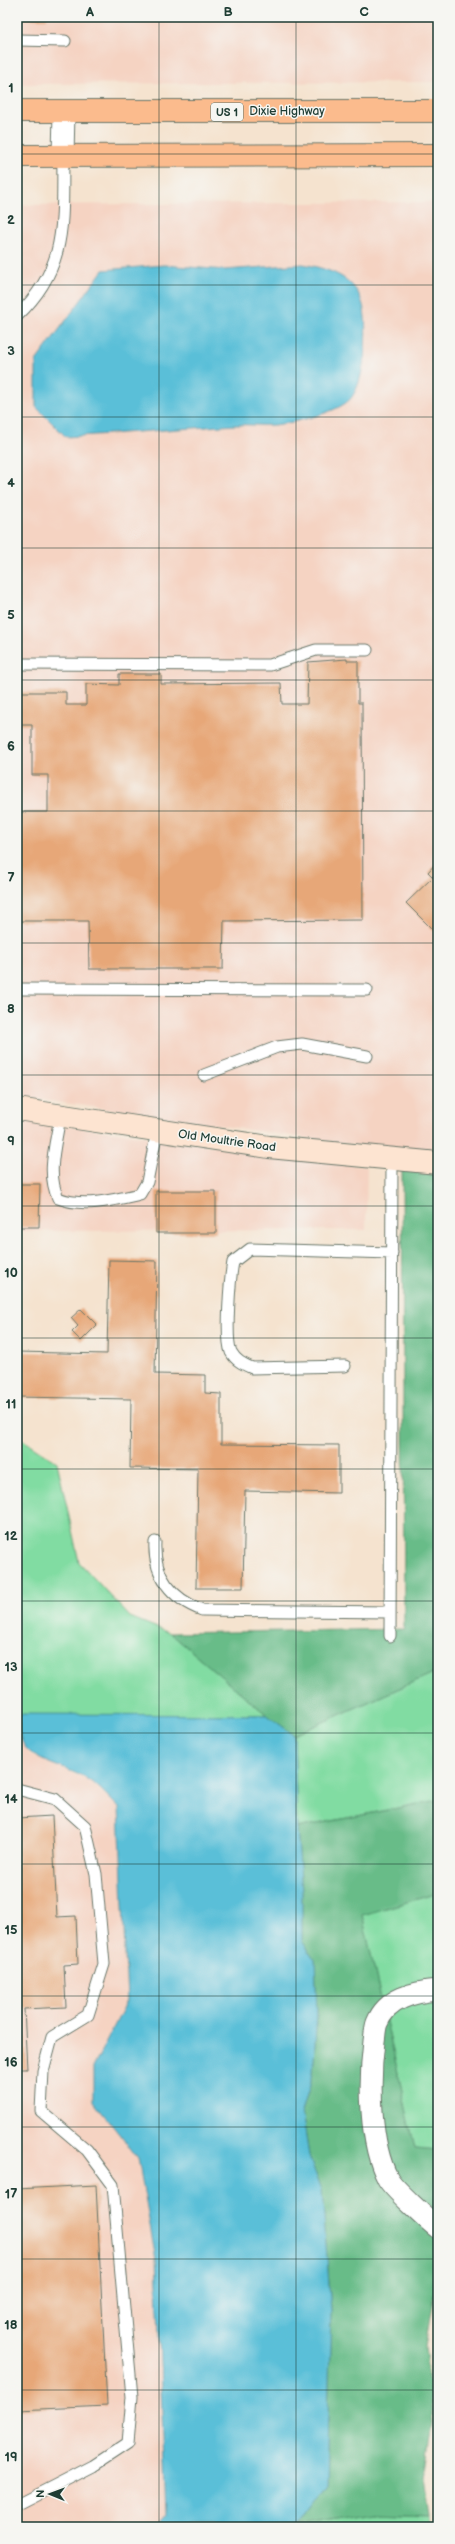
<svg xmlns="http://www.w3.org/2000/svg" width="455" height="2544" font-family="'Balsamiq Sans',sans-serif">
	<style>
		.built { fill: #f5d3c2 }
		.green { fill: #81dca2; stroke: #508c6b }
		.forest { fill: #68bc88; stroke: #447c5e }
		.water { fill: #5abfd8; stroke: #3c7e86 }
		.building { fill: #e7a778 }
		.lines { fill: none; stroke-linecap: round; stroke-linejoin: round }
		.lane-casing { stroke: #6a776a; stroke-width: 13 }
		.street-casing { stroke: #6a776a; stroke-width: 23 }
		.secondary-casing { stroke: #6a776a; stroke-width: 24 }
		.primary-casing { stroke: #6a776a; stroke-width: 24 }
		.lane { stroke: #fff; stroke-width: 11 }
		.street { stroke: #fff; stroke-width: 21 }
		.secondary { stroke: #fde4d1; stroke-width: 22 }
		.primary { stroke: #fbbb8d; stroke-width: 22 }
		.grid { fill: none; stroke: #1f3d34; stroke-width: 1; stroke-opacity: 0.55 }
		.labels { text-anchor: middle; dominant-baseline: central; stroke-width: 3; stroke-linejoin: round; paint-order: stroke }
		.shield { fill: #f6f6f2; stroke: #60746d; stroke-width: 1 }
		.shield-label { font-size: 11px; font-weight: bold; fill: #1f3d34 }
		.street-label { font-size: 12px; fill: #1f3d34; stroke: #f6f6f2 }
		.neatline { fill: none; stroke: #1f3d34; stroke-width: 1.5 }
		.grid-label { font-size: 13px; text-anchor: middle; font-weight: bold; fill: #1f3d34 }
	</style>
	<rect width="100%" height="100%" fill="#f6f6f2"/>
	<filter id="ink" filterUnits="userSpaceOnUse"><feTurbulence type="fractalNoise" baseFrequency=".025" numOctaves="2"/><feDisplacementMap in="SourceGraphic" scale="8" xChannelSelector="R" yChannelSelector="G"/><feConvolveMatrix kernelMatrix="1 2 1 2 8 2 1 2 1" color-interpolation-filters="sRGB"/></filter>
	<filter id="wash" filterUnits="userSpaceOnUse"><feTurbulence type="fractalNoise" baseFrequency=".012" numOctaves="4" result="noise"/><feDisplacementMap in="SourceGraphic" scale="16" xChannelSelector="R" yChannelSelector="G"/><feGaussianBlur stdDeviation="0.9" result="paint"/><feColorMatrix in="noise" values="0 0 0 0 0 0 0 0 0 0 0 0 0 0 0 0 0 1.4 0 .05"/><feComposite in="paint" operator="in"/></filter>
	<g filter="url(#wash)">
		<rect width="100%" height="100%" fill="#f5e3cf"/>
		<path class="built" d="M17 17H438V82L17 84Z
			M438 202V1154L402 1152 17 1096V205Z
			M17 1119 367 1167 366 1230 17 1231Z
			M17 1730 30 1755 90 1781 119 1808 127 2001 94 2068 93 2101 138 2158 156 2259 166 2514 157 2527H17Z"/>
		<path class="green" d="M17 1436 57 1462 79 1562 130 1617 170 1633 267 1715H17Z
			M438 1671V1800L297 1828 294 1735Z
			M438 1893V2150L415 2148 362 1915Z
			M372 2514 430 2516V2527H297Z"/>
		<path class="forest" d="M402 1170 438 1173V1671L294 1735 267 1715 170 1633 404 1629Z
			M438 1800V1893L362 1915 415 2148 438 2150V2270L425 2347 433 2422 425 2479 430 2516 372 2514 296 2527 326 2487 331 2311 322 2191 309 2156 302 2112 313 2074 317 2014 315 1960 302 1941V1892L297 1828Z"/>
		<path class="water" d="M303 264C335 270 362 280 365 317 367 338 365 378 352 397 342 412 293 423 274 425 262 426 248 424 235 425 179 429 123 433 66 437L36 407V361L103 270 164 265 225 270Z
			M20 1714 267 1715 294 1735 297 1828 302 1892V1941L315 1960 317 2014 313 2074 302 2112 309 2156 322 2191 331 2311 326 2487 296 2527H157L166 2514 156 2259 138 2158 93 2101V2068L127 2001 119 1808C110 1799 100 1787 90 1781 59 1760 11 1765 20 1714Z"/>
		<g id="blocks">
			<path class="building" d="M17 17H47V19H17Z
				M347 659V661H358V703H362L363 920 224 921 223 969H89L88 921H17V812H48V775H32V725H17V692H66V705H86V684L119 685V674H161V684L281 683 282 704H307L308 662Z
				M438 861V935L406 903 433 877 428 872Z
				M17 1184H40L39 1227H17Z
				M156 1191H216V1233H156Z
				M109 1260 157 1261 155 1374 205 1375V1393L221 1394V1444L339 1445V1493L245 1491 243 1588H196L198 1469 130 1468 131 1399 17 1397V1352L107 1354Z
				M81 1309 97 1325 81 1341 72 1332 78 1326 71 1318Z
				M52 1816 57 1917 76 1916 78 1964 64 1965 66 2007 24 2009 27 2069H17V1818Z
				M96 2185 107 2406 17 2410V2189Z"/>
		</g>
	</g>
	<g filter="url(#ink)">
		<use href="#blocks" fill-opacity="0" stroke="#6a776a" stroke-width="1"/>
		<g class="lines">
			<g class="lane-casing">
				<path id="lane" d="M17 40 65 41
					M17 316C69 267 62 221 63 156
					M17 664 270 665 316 650H367
					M17 989 367 990
					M204 1075 277 1047 302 1044 367 1056
					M60 1117C56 1143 46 1173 58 1198 83 1208 114 1200 140 1194L147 1182 157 1131
					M345 1366 252 1368C243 1364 236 1361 231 1352 225 1338 230 1278 233 1262L250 1249 392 1253
					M155 1542C153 1576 172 1599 202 1610L390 1612
					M390 1636 392 1161
					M17 1789 55 1799 85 1826 96 1874 104 1964 88 2015 52 2037 43 2071 41 2111 87 2150 113 2185 132 2397 128 2443 93 2466 17 2505"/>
			</g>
			<g class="street-casing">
				<path id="street" d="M63 156 64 112
					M438 1990C414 1992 387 1998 377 2023 375 2028 375 2035 374 2041 369 2080 369 2143 388 2179 393 2188 429 2221 438 2228"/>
			</g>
			<g class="secondary-casing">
				<path id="secondary" d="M17 1109 269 1147 438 1163"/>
			</g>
			<g class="primary-casing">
				<path id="primary" d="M17 111H438
					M17 156 438 155"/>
			</g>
			<use href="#lane" class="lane"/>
			<use href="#street" class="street"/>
			<use href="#secondary" class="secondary"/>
			<use href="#primary" class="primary"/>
		</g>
	</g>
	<path class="grid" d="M159 17V2527M296 17V2527M17 154H438M17 285H438M17 417H438M17 548H438M17 680H438M17 811H438M17 943H438M17 1075H438M17 1206H438M17 1338H438M17 1469H438M17 1601H438M17 1733H438M17 1864H438M17 1996H438M17 2127H438M17 2259H438M17 2390H438"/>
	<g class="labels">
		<rect class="shield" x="211" y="103" width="32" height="18" rx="3"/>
		<g class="shield-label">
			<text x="227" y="112">US 1</text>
		</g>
		<g class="street-label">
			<text x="287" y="111">Dixie Highway</text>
			<text transform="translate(227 1141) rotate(8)">Old Moultrie Road</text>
		</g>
	</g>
	<rect width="455" height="2544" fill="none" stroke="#f6f6f2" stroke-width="44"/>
	<g transform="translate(50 2494) rotate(271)" stroke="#f6f6f2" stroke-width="3" paint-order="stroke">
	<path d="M0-3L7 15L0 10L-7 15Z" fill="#1f3d34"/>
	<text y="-6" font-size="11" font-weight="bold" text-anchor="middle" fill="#1f3d34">N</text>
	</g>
	<rect x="22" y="22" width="411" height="2500" class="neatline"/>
	<g class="grid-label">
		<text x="90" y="16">A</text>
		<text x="228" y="16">B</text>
		<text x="364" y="16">C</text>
		<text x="11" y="92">1</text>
		<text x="11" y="224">2</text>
		<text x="11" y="355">3</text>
		<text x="11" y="487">4</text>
		<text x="11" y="619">5</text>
		<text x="11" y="750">6</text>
		<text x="11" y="882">7</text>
		<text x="11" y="1013">8</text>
		<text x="11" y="1145">9</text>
		<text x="11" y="1277">10</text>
		<text x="11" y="1408">11</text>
		<text x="11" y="1540">12</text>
		<text x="11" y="1671">13</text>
		<text x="11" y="1803">14</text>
		<text x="11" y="1934">15</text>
		<text x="11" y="2066">16</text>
		<text x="11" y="2198">17</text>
		<text x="11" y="2329">18</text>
		<text x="11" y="2461">19</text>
	</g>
</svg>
